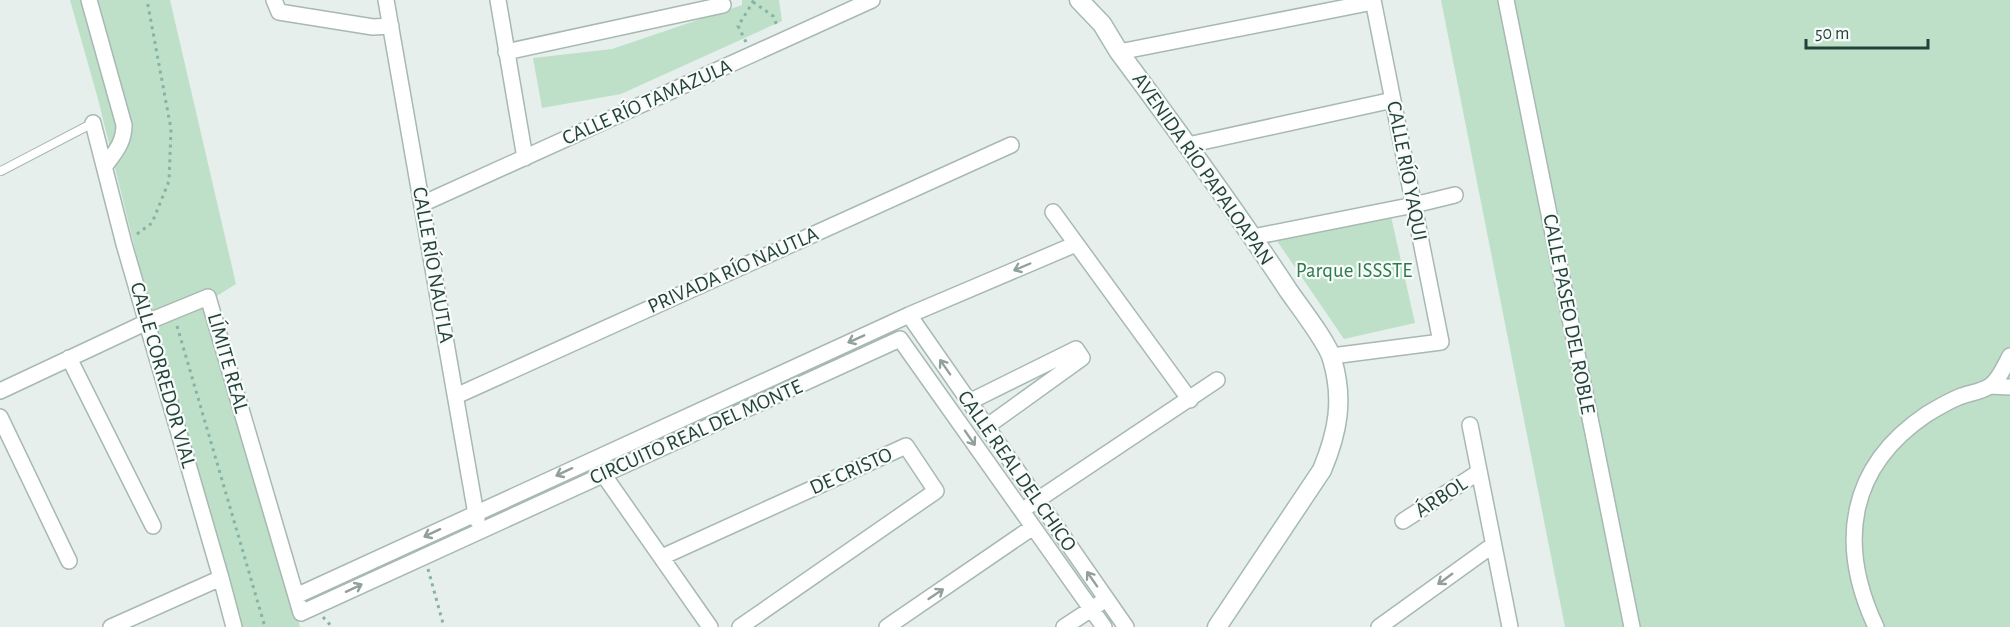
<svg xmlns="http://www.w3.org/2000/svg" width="2010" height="627" font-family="'Alegreya Sans',sans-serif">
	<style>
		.green { fill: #bfe0c8 }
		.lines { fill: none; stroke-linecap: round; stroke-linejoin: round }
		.lane-casing { stroke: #a8b8b2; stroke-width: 10 }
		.street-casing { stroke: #a8b8b2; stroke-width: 18 }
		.secondary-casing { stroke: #a4bbb3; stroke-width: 21 }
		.path { stroke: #86b3a5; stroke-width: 3; stroke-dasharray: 3 4.5; stroke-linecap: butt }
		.lane { stroke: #fff; stroke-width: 8 }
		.street { stroke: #fff; stroke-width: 15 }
		.secondary { stroke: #fff; stroke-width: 18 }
		.oneway { stroke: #92a09c }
		.labels { text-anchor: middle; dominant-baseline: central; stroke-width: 4.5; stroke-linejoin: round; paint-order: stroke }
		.street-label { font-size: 21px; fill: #24423a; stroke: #f7fbf9 }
		.park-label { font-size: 21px; fill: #2d7a4b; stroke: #f7fbf9 }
	</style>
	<rect width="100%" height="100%" fill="#e6efeb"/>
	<path class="green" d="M70 0H170L236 284 207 302 300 627H234L153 322 98 99Z
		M742 0H779L782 21 621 94 542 108 533 58 612 49 742 5Z
		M1441 0H2010V627H1565Z
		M1390 212 1415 323 1344 339 1275 238Z"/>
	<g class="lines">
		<g class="lane-casing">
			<path id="lane" d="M1 171 93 123"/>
		</g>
		<g class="street-casing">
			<path id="street" d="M89 0 124 125C124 143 115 152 105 166
				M274 0 279 12 373 27 391 26
				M386 0 477 520
				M498 0 525 158
				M1506 0 1632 627
				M506 52 723 5
				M1119 52 1373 2
				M93 123 124 244 221 578 234 627
				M1188 145 1393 100
				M422 204 872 0
				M1053 212 1190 400
				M1253 237 1414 205 1455 195
				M909 315 1126 627
				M1332 356 1441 342 1373 0
				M69 358 153 526
				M1990 386 2010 387
				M0 391 147 322 208 297 301 613 900 339 1104 627
				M456 396 1011 145
				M969 402 1076 349 1082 358 986 427
				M0 417 69 561
				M1470 425 1510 627
				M603 474 710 627
				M1030 505 1217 380
				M1403 521 1479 472
				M662 557 906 446 936 491 740 627
				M296 596 909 315 1076 244
				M111 627 221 578
				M887 627 1033 527
				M1064 627 1099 604
				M1379 627 1493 545
				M1876 627C1837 544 1848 467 1927 414 1937 408 1949 401 1959 397 1969 393 1981 392 1990 386 1999 380 2005 365 2010 356"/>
		</g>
		<g class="secondary-casing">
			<path id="secondary" d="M1079 0 1102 24 1119 52C1177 130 1235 209 1288 290 1299 306 1328 343 1332 359 1344 399 1338 432 1322 470L1217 627"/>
		</g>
		<path class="path" d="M753 2 773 16 778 28
			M746 42 738 26 753 2 751 0
			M137 234 152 223 169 181 171 129 147 0
			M177 326 265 627
			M428 569 444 627
			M323 617 332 627"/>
		<use href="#lane" class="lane"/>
		<use href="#street" class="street"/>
		<use href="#secondary" class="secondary"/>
	</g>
	<defs><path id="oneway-shaft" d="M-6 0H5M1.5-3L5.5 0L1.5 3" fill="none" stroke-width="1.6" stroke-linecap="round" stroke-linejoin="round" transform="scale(1.5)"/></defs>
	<g class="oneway">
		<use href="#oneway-shaft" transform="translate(1022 267) rotate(157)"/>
		<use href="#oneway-shaft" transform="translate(856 339) rotate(156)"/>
		<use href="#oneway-shaft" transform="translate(945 367) rotate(-125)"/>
		<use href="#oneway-shaft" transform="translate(970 438) rotate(55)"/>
		<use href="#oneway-shaft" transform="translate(564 472) rotate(155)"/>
		<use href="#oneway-shaft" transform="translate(432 533) rotate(155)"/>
		<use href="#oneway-shaft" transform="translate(1092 579) rotate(-125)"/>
		<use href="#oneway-shaft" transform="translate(1445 579) rotate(144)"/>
		<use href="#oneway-shaft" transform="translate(354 588) rotate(-25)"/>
		<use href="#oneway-shaft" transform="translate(936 594) rotate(-34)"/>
	</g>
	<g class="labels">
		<g class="street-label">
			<text transform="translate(647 102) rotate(-24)">CALLE RÍO TAMAZULA</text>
			<text transform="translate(1203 169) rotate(55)">AVENIDA RÍO PAPALOAPAN</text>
			<text transform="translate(1407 171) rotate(79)">CALLE RÍO YAQUI</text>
			<text transform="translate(433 265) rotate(80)">CALLE RÍO NAUTLA</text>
			<text transform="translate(733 270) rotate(-24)">PRIVADA RÍO NAUTLA</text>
			<text transform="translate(1569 314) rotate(79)">CALLE PASEO DEL ROBLE</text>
			<text transform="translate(228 363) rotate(74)">LÍMITE REAL</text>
			<text transform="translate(163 375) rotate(74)">CALLE CORREDOR VIAL</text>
			<text transform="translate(696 432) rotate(-24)">CIRCUITO REAL DEL MONTE</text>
			<text transform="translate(851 471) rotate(-24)">DE CRISTO</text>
			<text transform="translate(1017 471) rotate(55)">CALLE REAL DEL CHICO</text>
			<text transform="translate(1441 497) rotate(-33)">ÁRBOL</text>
		</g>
		<g class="park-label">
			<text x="1354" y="270">Parque ISSSTE</text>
		</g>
	</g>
	<path d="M1806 39v9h122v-9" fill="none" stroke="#24423a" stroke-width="3"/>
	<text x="1815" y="39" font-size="18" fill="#24423a" stroke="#f7fbf9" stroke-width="4.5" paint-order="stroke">50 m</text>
</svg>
